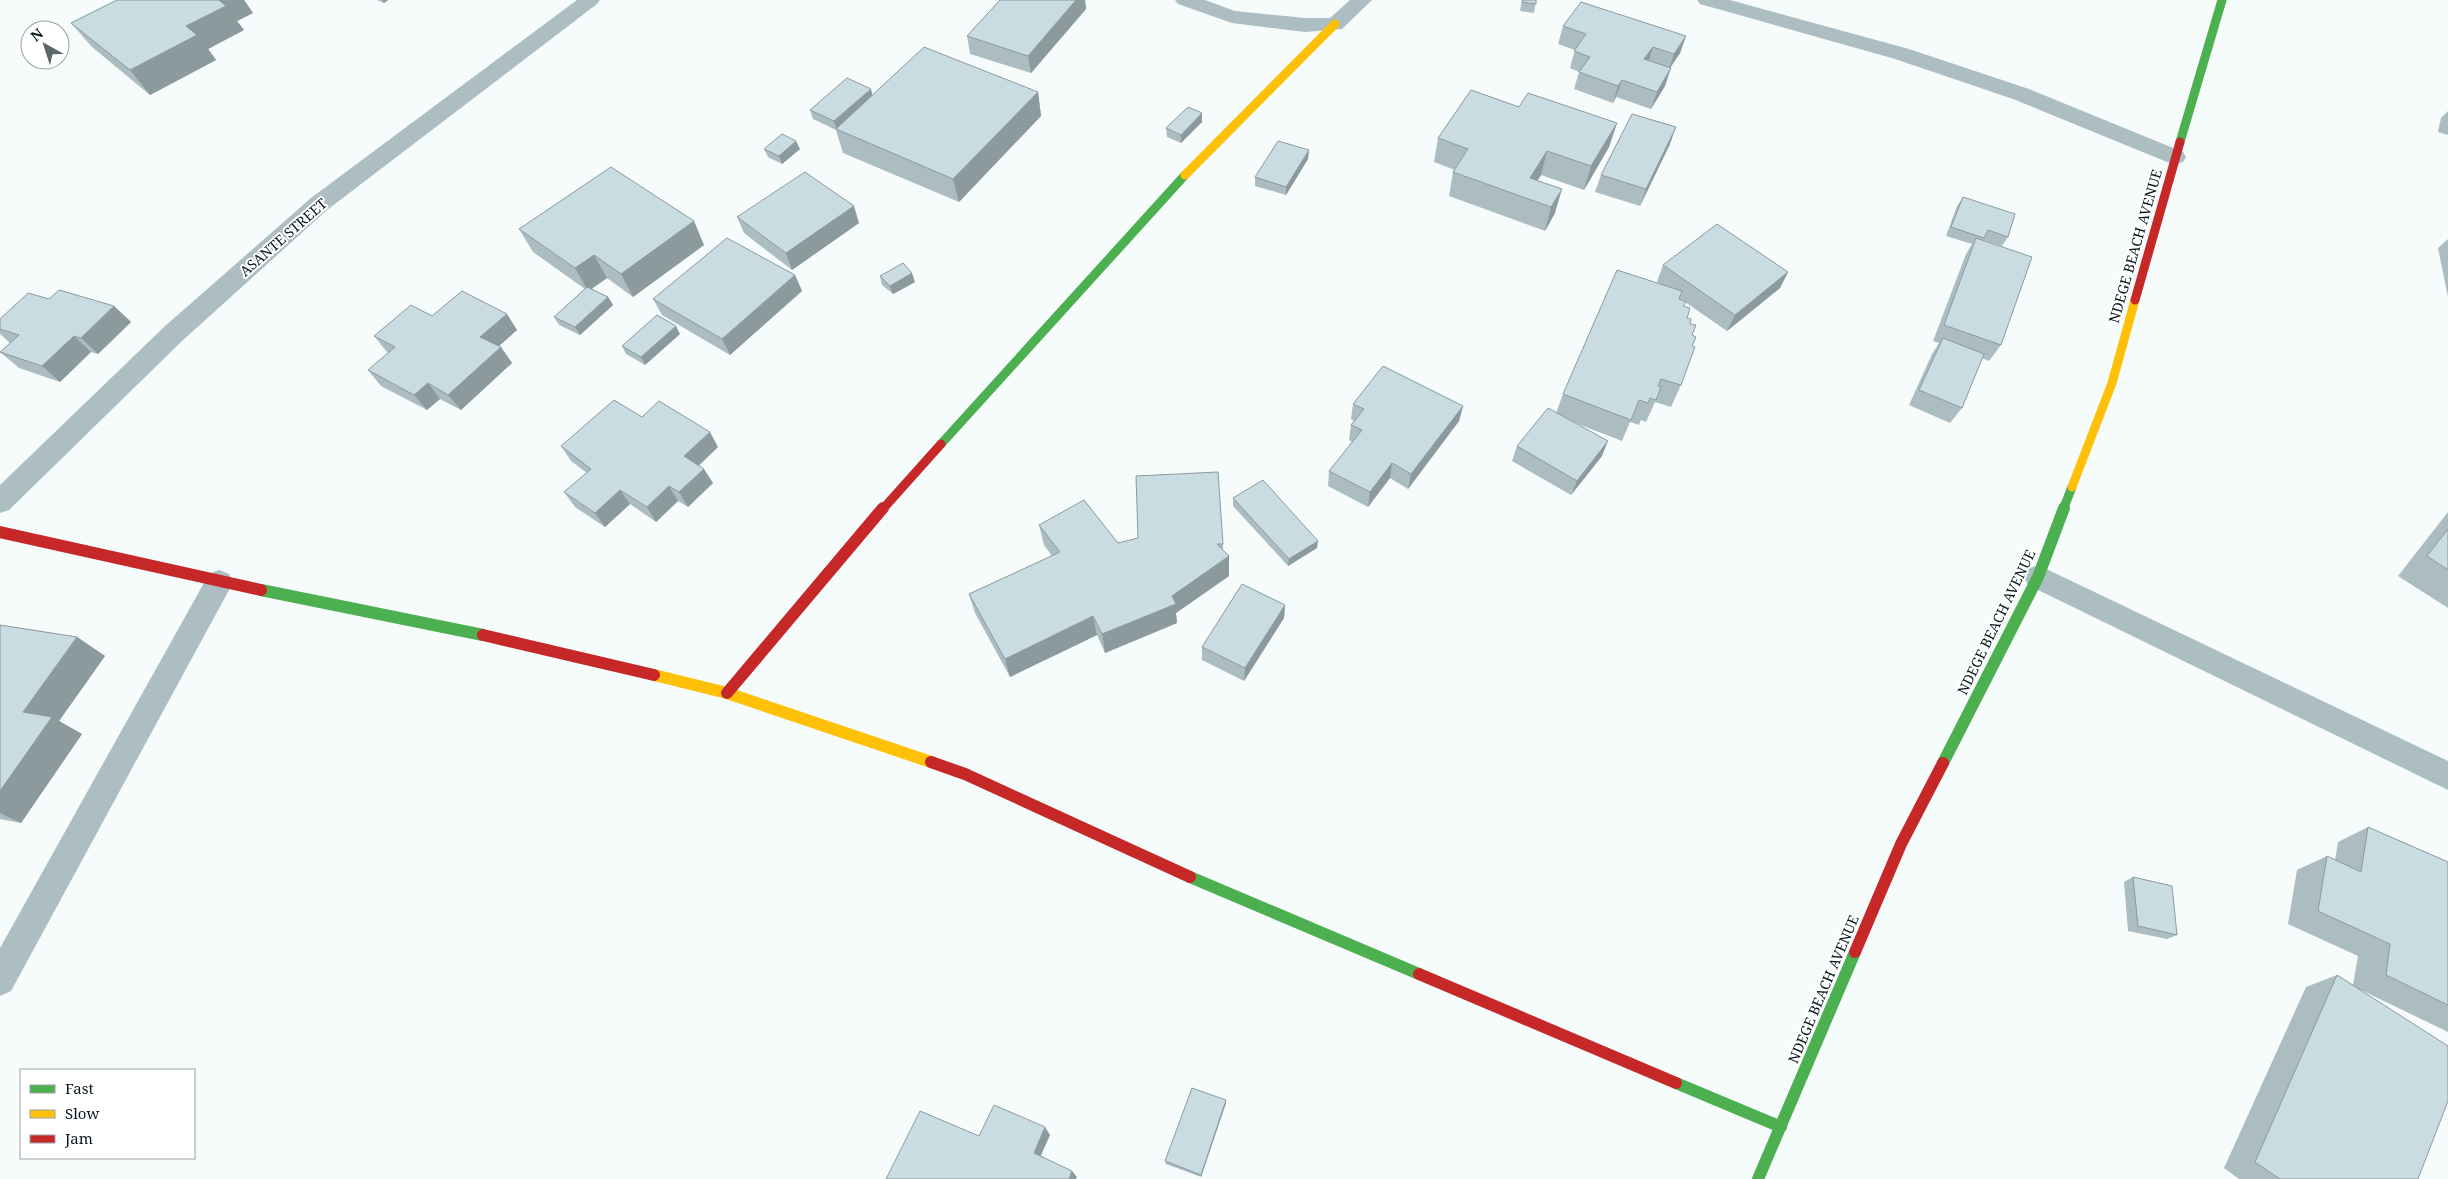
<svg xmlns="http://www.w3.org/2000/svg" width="2448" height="1179" font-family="'Noto Serif',serif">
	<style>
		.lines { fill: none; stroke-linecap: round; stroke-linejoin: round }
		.street { fill: #acbec2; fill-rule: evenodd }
		.fast-far1 { stroke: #4caf50; stroke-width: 9 }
		.fast { stroke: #4caf50; stroke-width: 12 }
		.slow-far1 { stroke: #ffc107; stroke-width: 9 }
		.slow { stroke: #ffc107; stroke-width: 12 }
		.jam-far1 { stroke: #c62828; stroke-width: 9 }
		.jam { stroke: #c62828; stroke-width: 12 }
		.wall { fill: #acbdc2 }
		.shaded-wall { fill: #8c9a9e }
		.building { fill: #c8dce2; stroke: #8c9a9e }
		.labels { text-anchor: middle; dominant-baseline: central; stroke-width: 4; stroke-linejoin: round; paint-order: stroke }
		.street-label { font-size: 14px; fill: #06171b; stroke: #fff }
	</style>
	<rect width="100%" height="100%" fill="#f6fbfc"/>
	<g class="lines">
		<path class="street" d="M577 0H600L597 4 327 210 182 341 9 510 0 513V485L164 327 311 198Z
			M1175 0H1205L1235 11 1305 18H1330L1350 0H1372L1342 29 1305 32 1232 23 1178 4Z
			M1697 0H1730L1909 49 2029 89 2183 152 2186 157 2183 162 2175 165 2167 162 2013 99 1895 59 1700 4Z
			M2038 565 2448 761V790L2028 585 2024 577 2028 569Z
			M219 570 229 574 233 582 229 590 11 991 0 996V948L209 574Z"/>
		<path class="fast-far1" d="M2180 142 2222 0
			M941 444 1185 175
			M2063 510 2072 487"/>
		<path class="fast" d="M261 590 483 635
			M1943 763 2038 577 2064 508
			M1190 877 1419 974
			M1676 1083 1781 1127
			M1758 1179 1855 952"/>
		<path class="slow-far1" d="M1185 175 1335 24
			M2072 487 2112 383 2135 300"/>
		<path class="slow" d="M654 675 727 693 931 762"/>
		<path class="jam-far1" d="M2135 300 2180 142
			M882 510 941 444"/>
		<path class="jam" d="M0 532 261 590
			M483 635 654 675
			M727 693 883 508
			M931 762 965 774 1190 877
			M1855 952 1901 844 1943 763
			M1419 974 1676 1083"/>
	</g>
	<path class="wall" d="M117 0H244L253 13 237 21 244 30 208 49 216 60 150 95 92 47 71 23Z
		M377 0H388L384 3Z
		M1000 0H1085L1086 9 1031 73 970 54 967 36Z
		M1522 0H1536L1534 13 1520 11Z
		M1563 26 1686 36 1680 53 1670 68 1665 86 1651 109 1616 97 1613 103 1574 89 1579 72 1570 68 1575 50 1558 44Z
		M1038 92 1041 116 959 202 843 153 836 130 813 119 810 110 873 95Z
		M1519 107 1617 123 1609 147 1584 190 1541 175 1537 181 1555 213 1545 231 1449 196 1453 172 1455 170 1434 162 1438 138Z
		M2448 111V135L2438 132 2441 118Z
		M1202 122 1181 143 1167 137 1166 128Z
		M1670 144 1640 206 1595 192 1601 175Z
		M764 149H800L782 164 768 157Z
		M1309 150 1308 159 1286 195 1255 186V177Z
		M1963 197 2008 237 2002 246 1983 240 2001 345 1989 361 1982 358 1962 408 1950 423 1909 405 1932 354 1939 343 1933 341 1966 254 1972 244 1946 236 1957 206Z
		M737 217 859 223 792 270 744 233Z
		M519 229 704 245 633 297 607 278 592 289 608 297 613 305 580 335 559 325 554 317 585 289 533 252Z
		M2448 239V297L2438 248Z
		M1663 265 1788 272 1780 288 1727 331 1685 302 1684 306 1687 318 1690 324 1692 335V346L1681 385 1671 407 1655 402 1646 422 1641 420 1639 425 1630 422 1622 441 1573 422 1602 456 1571 495 1512 461 1517 446 1556 413 1563 394 1659 283 1657 282Z
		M795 275 802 291 730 355 662 315 653 299Z
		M880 276 915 282 893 294 882 285Z
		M49 299 114 306 131 322 98 354 91 352 60 382 19 368 0 352 10 343 0 334V319Z
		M432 316 517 330 499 346 512 363 461 410 440 399 427 410 381 386 368 370 389 353 387 352 374 336Z
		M680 334 645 365 626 354 622 346Z
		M1353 404 1463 406 1459 421 1408 489 1390 478 1368 507 1328 486 1329 471 1352 442 1349 440 1351 425 1354 421 1351 419Z
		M642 417 718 447 699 465 713 483 688 507 678 501 656 522 630 504 605 527 575 507 564 492 587 473 571 461 561 446Z
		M1233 498 1317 548 1288 566 1233 506Z
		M2448 512V608L2398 576Z
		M1039 525 1118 543 1223 544V550L1229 556V576L1176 613 1177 623 1105 653 1097 635 1010 677 975 613 969 594 1052 556 1044 545Z
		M1285 605 1284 618 1244 681 1202 660V647Z
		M0 625 77 637 105 656 59 721 82 734 21 823 0 819Z
		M2368 827 2448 862V1032L2361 990 2418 1179H2239L2224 1168 2306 987 2337 975 2353 985 2358 956 2288 924 2297 870 2327 856 2335 860 2338 842Z
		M2133 877 2177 935 2167 939 2128 931 2124 882Z
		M1226 1103 1201 1177 1166 1164 1165 1161Z"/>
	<path class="shaded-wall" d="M218 0H244L253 13 237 21 244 30 208 49 216 60 150 95 130 70 186 26Z
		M382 0H388L384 3Z
		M1076 0H1085L1086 9 1031 73 1028 56Z
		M1686 36 1680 53 1668 71 1674 54Z
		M1653 47 1648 64 1644 59Z
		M1671 68 1665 86 1651 109 1657 92Z
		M1622 80 1616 97 1613 103 1618 86Z
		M871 89 873 98 837 130 834 121Z
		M1038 92 1041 116 959 202 953 179Z
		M1202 113V122L1181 143V135Z
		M1617 123 1609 147 1584 190 1591 166Z
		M1676 127 1670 144 1640 206 1646 189Z
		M796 141 800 149 782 164 779 156Z
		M1309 150 1308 159 1286 195V187Z
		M1547 151 1541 175 1526 198 1530 178Z
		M1562 189 1555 213 1545 231 1551 207Z
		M854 206 859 223 792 270 786 253Z
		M694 221 704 245 633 297 621 274Z
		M594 255 607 278 588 291 575 268Z
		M1788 272 1780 288 1727 331 1735 315Z
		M912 273 915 282 893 294 890 286Z
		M795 275 802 291 730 355 722 339Z
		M608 297 613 305 580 335 575 327Z
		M114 306 131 322 98 354 81 338Z
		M507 314 517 330 492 352 480 337Z
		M676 326 680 334 645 365 641 357Z
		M74 336 91 352 60 382 42 366Z
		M501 347 512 363 461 410 448 395Z
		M428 383 440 399 427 410 414 395Z
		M1463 406 1459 421 1408 489 1411 474Z
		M710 432 718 447 693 471 684 456Z
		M1608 441 1602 456 1571 495 1577 481Z
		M1392 463 1390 478 1368 507 1370 492Z
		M704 469 713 483 688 507 679 492Z
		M669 486 678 501 656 522 647 507Z
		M620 490 630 504 605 527 595 513Z
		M1318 541 1317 548 1288 566 1289 559Z
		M1229 556V576L1176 613 1177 623 1105 653 1102 634 1172 596Z
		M1285 605 1284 618 1244 681 1245 668Z
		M1093 616 1097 635 1010 677 1005 659Z
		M77 637 105 656 59 721 82 734 21 823 0 813V791L23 712Z
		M1226 1100V1103L1201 1177V1175Z
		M1045 1127 1050 1135 1039 1160 1034 1153Z
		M1072 1171 1077 1177 1076 1179H1069Z"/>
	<path class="building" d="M117 0H219L226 6 186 26 197 35 130 70 71 23Z
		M1000 0H1076L1028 56 967 36Z
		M1523 0H1536V4L1522 2Z
		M1581 2 1686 36 1674 54 1653 47 1644 59 1671 68 1657 92 1622 80 1618 86 1579 72 1590 57 1574 51 1586 34 1563 26Z
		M924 47 1038 92 953 179 836 129Z
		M847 78 871 89 834 121 810 110Z
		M1471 90 1519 107 1528 93 1617 123 1591 166 1547 151 1530 178 1562 189 1551 207 1453 172 1468 149 1438 138Z
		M1188 107 1202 113 1181 135 1166 128Z
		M1632 114 1676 127 1646 189 1601 175Z
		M782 134 796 141 779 156 764 149Z
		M1278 141 1309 150 1286 187 1255 177Z
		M611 167 694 221 621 274 594 255 575 268 519 229Z
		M805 172 854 206 786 253 737 217Z
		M1963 197 2015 214 2008 237 1988 230 1984 238 1951 227Z
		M1717 224 1788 272 1735 315 1663 265Z
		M727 238 795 275 722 339 653 299Z
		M1976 238 2032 257 2001 345 1944 325Z
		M903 263 912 273 890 286 880 276Z
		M1617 270 1682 291 1679 299 1686 302 1683 306 1690 308 1687 318 1691 319 1690 324 1696 325 1692 335 1696 337 1692 346 1695 347 1681 385 1661 379 1658 386 1661 387 1656 400 1650 398 1648 403 1639 400 1631 420 1563 394Z
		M587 287 608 297 575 327 554 317Z
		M59 290 114 306 81 338 74 336 42 366 0 352 19 335 0 329V319L28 293 49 299Z
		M462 291 507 314 480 337 501 347 448 395 428 383 414 395 368 370 395 347 374 336 411 305 432 316Z
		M657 315 676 326 641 357 622 346Z
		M1943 338 1984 354 1962 408 1919 390Z
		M1383 366 1463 406 1411 474 1392 463 1370 492 1329 471 1362 430 1351 425 1364 409 1353 404Z
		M614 400 642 417 659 401 710 432 684 456 704 469 679 492 669 486 647 507 620 490 595 513 564 492 591 469 561 446Z
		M1548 408 1608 441 1577 481 1517 446Z
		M1218 472 1223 544H1217L1229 556 1172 596 1176 604 1102 634 1093 616 1005 659 969 594 1060 552 1039 525 1084 500 1118 543 1138 538 1136 476Z
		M1263 480 1318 541 1289 559 1233 498Z
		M2448 529V570L2427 556Z
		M1242 584 1285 605 1245 668 1202 647Z
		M0 625 77 637 23 712 52 717 0 791Z
		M2368 827 2448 862V1005L2386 975 2390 944 2318 911 2327 856 2361 872Z
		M2133 877 2172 886 2177 935 2138 926Z
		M2337 975 2448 1046V1101L2418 1179H2280L2255 1162Z
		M1192 1088 1226 1100 1201 1175 1165 1161Z
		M994 1105 1045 1127 1034 1153 1072 1171 1069 1179H886L920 1111 979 1136Z"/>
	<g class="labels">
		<g class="street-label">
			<text transform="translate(283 237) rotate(-41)">ASANTE STREET</text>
			<text transform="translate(2135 246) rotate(-74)">NDEGE BEACH AVENUE</text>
			<text transform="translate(1996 622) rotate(-64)">NDEGE BEACH AVENUE</text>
			<text transform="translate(1823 989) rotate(-67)">NDEGE BEACH AVENUE</text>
		</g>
	</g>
	<rect x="20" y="1069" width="175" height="90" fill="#ffffff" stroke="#9ba2a4"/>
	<rect x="30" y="1085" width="25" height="8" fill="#4caf50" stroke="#9ba2a4"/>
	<text x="65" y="1094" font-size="15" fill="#06171b">Fast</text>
	<rect x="30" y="1110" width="25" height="8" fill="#ffc107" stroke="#9ba2a4"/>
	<text x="65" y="1119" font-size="15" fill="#06171b">Slow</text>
	<rect x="30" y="1135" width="25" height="8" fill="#c62828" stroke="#9ba2a4"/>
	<text x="65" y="1144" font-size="15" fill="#06171b">Jam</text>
	<g transform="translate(45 45) rotate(321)"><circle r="24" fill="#ffffff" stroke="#9ba2a4"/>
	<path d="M0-4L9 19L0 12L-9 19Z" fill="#5a676a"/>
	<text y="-8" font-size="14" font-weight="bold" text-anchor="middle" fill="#06171b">N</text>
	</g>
</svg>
